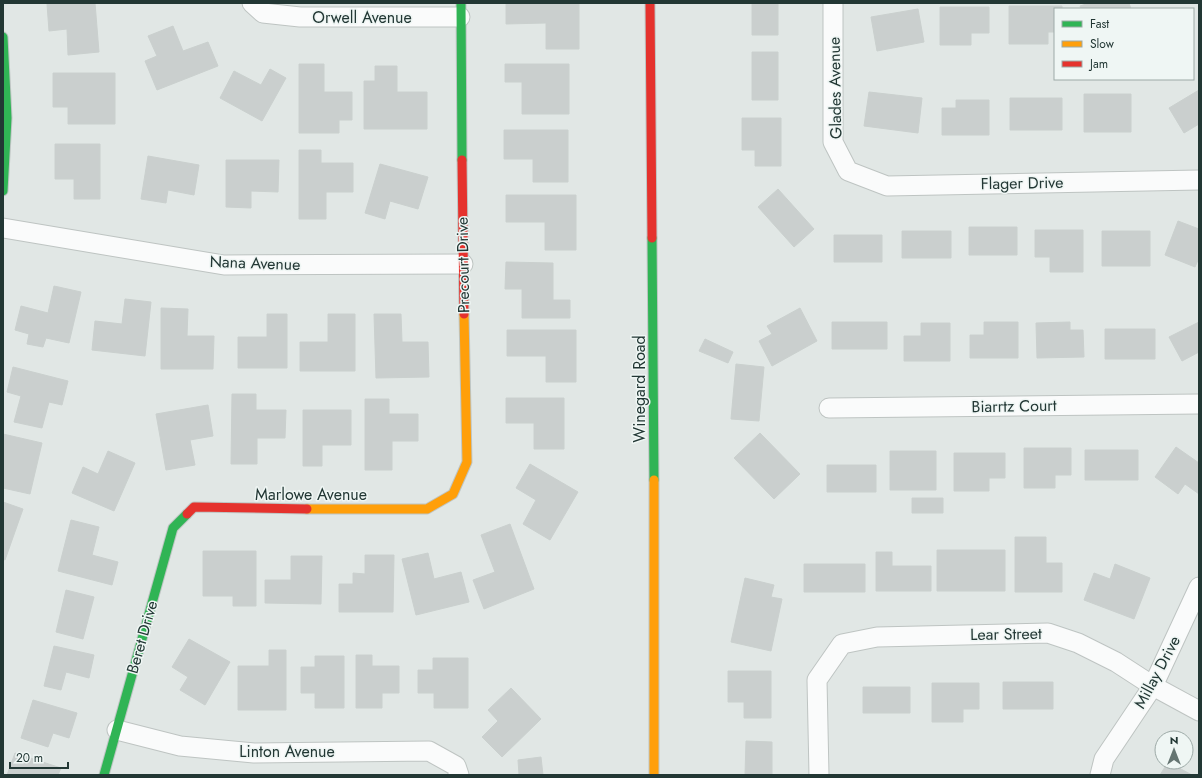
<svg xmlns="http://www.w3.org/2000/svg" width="1202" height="778" font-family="Jost,sans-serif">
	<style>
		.building { fill: #cacfce; stroke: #cad0ce }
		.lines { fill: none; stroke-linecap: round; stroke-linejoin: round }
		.street-casing { stroke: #bec4c2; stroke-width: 21 }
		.fast-casing { stroke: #bec5c3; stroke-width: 11 }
		.slow-casing { stroke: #bec5c3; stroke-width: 11 }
		.jam-casing { stroke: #bec5c3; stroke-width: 11 }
		.street { stroke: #fafbfb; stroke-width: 19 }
		.fast { stroke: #30b455; stroke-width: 9 }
		.slow { stroke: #ff9f0a; stroke-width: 9 }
		.jam { stroke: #e5322d; stroke-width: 9 }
		.labels { text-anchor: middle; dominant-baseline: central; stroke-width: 3; stroke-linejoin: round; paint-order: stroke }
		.street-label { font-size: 16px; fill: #223734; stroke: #eff6f4 }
	</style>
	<rect width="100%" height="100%" fill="#e1e7e5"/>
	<path class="building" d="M63 3H95L99 52 68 55 67 29 49 31 47 4Z
		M506 3H579V49H546V23L506 24Z
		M752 3H778V35H752Z
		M1089 3H1129L1131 9H1081L1080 6Z
		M1009 6H1062V9H1055V32H1048V44H1009Z
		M940 7H989V33H971V45H940Z
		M918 9 924 42 877 51 871 17Z
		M173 26 183 51 208 42 218 66 157 90 145 61 157 56 148 36Z
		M752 52H778V100H752Z
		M299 64H324V92H352V120H339V133H299Z
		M505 64H569V114H522V82H505Z
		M375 66H397V92H427V129H364V81H375Z
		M270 69 286 78 262 121 220 98 234 71 261 85Z
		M53 73H115V124H68V107H53Z
		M1199 90V124L1184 133 1169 108Z
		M869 92 922 98 918 133 864 126Z
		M1084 94H1131V132H1084Z
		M1010 98H1062V130H1010Z
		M956 100H989V135H942V108H956Z
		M742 118H781V166H755V150H742Z
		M504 130H568V182H533V159H504Z
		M55 144H100V199H74V179H55Z
		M299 150H321V163H353V192H326V219H299Z
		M148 156 199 165 194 195 168 190 166 203 141 199Z
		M226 160H279L278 192 251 191V208L226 207Z
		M380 164 428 177 418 209 390 201 385 219 365 213Z
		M778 189 814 229 794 247 758 207Z
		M506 195H576V250H545V222H506Z
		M1178 221 1199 229V258L1195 267 1165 255Z
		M969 227H1017V255H969Z
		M1035 230H1083V272H1050V257H1035Z
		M902 231H951V258H902Z
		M1102 231H1150V266H1102Z
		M834 235H882V262H834Z
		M506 262 553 263V300H570V318H522V289H505Z
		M54 286 81 292 69 343 46 338 43 347 27 344 29 334 15 330 21 306 48 313Z
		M125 299 151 302 145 356 92 350 95 321 122 324Z
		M161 308 188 309 187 336H214L213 369H161Z
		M800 308 817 341 772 366 759 341 772 334 767 326Z
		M267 314H287V368H238V337H267Z
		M328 314H355V371H300V342H328Z
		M374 314H401L402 342H428L429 377 376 378Z
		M832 322H887V349H832Z
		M984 322H1018V358H970V335H984Z
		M1070 322V330H1083L1084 357 1037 358 1036 323Z
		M1199 322V352L1182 361 1169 337Z
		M921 323H950V361H904V336H921Z
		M1105 329H1155V359H1105Z
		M507 330H576V382H546V356H507Z
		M705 339 733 352 728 363 699 351Z
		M736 364 764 367 759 421 731 419Z
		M13 367 68 381 62 405 49 402 42 428 14 422 21 396 7 392Z
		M232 394H256V410H286L285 438H257V464H231Z
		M506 398H564V449H534V423H506Z
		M365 399H389V414H418V441H392V470H365Z
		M208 405 213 436 190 440 195 465 166 470 156 414Z
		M303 410H351V445H322V466H303Z
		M760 433 800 474 774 499 734 458Z
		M3 434 42 443 30 494 3 488Z
		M1176 447 1199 463V494L1185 484 1178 494 1155 477Z
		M1024 448H1071V475H1055V488H1024Z
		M1085 450H1138V480H1085Z
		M108 451 135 463 114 511 72 493 83 467 98 474Z
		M890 451H936V490H890Z
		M954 453H1005V478H989V491H954Z
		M530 464 578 492 550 540 523 524 536 500 516 488Z
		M827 465H876V492H827Z
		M912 498H943V513H912Z
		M3 502 23 509 5 560 3 559Z
		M71 520 99 527 92 555 118 562 112 585 58 571Z
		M510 524 534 589 484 609 473 580 495 572 481 535Z
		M1015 537H1046V563H1062V592H1015Z
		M937 550H1005V591H937Z
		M203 551H256V606H233V596H203Z
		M876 552H892V566H931V591H876Z
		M428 553 434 579 461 572 469 602 416 615 402 559Z
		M365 555H394L393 612H339V584H353V573L365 574Z
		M291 556H322L321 604 265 603V580H291Z
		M804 564H865V592H804Z
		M1115 564 1150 578 1134 619 1084 600 1094 573 1110 579Z
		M745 578 774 585 771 597 782 599 771 651 731 642Z
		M66 590 94 597 83 639 56 632Z
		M189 639 230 662 205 705 180 690 188 677 172 667Z
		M54 646 94 655 89 678 66 672 61 690 44 686Z
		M269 650H286V710H238V666H269Z
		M356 655H372V666H399V693H382V708H356Z
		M315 656H344V708H315V693H301V667H315Z
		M433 658H468V708H434V693H418V670H433Z
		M728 671H771V718H744V702H728Z
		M1003 682H1053V709H1003Z
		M932 683H979V709H963V722H932Z
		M863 687H910V713H863Z
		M511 688 541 719 502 757 482 737 498 721 488 710Z
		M33 700 77 713 69 738 53 733 48 747 21 738Z
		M746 741 772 742V775H745Z
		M15 753 61 768 58 775H7Z
		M541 757 543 775H519L518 760Z
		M1168 762 1192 775H1160Z"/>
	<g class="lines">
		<g class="street-casing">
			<path id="street" d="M252 3 263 13 300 17H460
				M833 3V142L848 171 887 186 1199 180
				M3 228 224 265 463 264
				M829 408 1199 404
				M117 730 180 746 254 753 429 751 456 766 459 775
				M819 775 817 680 842 644 877 637 1048 633 1078 643 1116 662 1153 686 1199 711
				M1100 775 1104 759 1153 686 1199 587"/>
		</g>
		<g class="fast-casing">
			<path id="fast" d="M461 3 462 160
				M3 37 7 118 3 191
				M652 238 654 480
				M104 775 173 528 187 514"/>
		</g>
		<g class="slow-casing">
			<path id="slow" d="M654 480V775
				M307 509H427L453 494 467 462 464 314"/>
		</g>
		<g class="jam-casing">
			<path id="jam" d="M650 3 652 238
				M462 160 464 314
				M187 514 194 507 307 509"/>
		</g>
		<use href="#street" class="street"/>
		<use href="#fast" class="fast"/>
		<use href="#slow" class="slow"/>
		<use href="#jam" class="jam"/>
	</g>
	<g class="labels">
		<g class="street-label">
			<text x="362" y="17">Orwell Avenue</text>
			<text transform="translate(835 88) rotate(-91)">Glades Avenue</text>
			<text transform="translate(1022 183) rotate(-1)">Flager Drive</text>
			<text transform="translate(255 263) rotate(2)">Nana Avenue</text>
			<text transform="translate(463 265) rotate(-91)">Precourt Drive</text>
			<text transform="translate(639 389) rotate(-90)">Winegard Road</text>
			<text transform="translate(1014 406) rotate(-1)">Biarrtz Court</text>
			<text x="311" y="494">Marlowe Avenue</text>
			<text transform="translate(1006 634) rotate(-1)">Lear Street</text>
			<text transform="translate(142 637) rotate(-74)">Beret Drive</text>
			<text transform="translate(1157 672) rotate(-62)">Millay Drive</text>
			<text x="287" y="751">Linton Avenue</text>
		</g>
	</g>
	<rect width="1202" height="778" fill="none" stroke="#223734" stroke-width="8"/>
	<rect x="1054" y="8" width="140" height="72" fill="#eff6f4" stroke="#9daaa7"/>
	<rect x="1062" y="21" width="20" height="6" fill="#30b455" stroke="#9daaa7"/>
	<text x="1090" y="28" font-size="12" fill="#223734">Fast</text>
	<rect x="1062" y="41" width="20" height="6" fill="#ff9f0a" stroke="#9daaa7"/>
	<text x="1090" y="48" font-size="12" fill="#223734">Slow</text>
	<rect x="1062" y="61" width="20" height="6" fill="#e5322d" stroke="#9daaa7"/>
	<text x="1090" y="68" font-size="12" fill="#223734">Jam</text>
	<g transform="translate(1174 750)"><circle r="19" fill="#eff6f4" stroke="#9daaa7"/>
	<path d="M0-3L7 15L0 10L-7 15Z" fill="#657572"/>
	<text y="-6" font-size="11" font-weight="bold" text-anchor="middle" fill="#223734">N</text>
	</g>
	<path d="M10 762v6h58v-6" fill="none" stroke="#223734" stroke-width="2"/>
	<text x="16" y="762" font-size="12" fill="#223734" stroke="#eff6f4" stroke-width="3" paint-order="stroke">20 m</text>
</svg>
